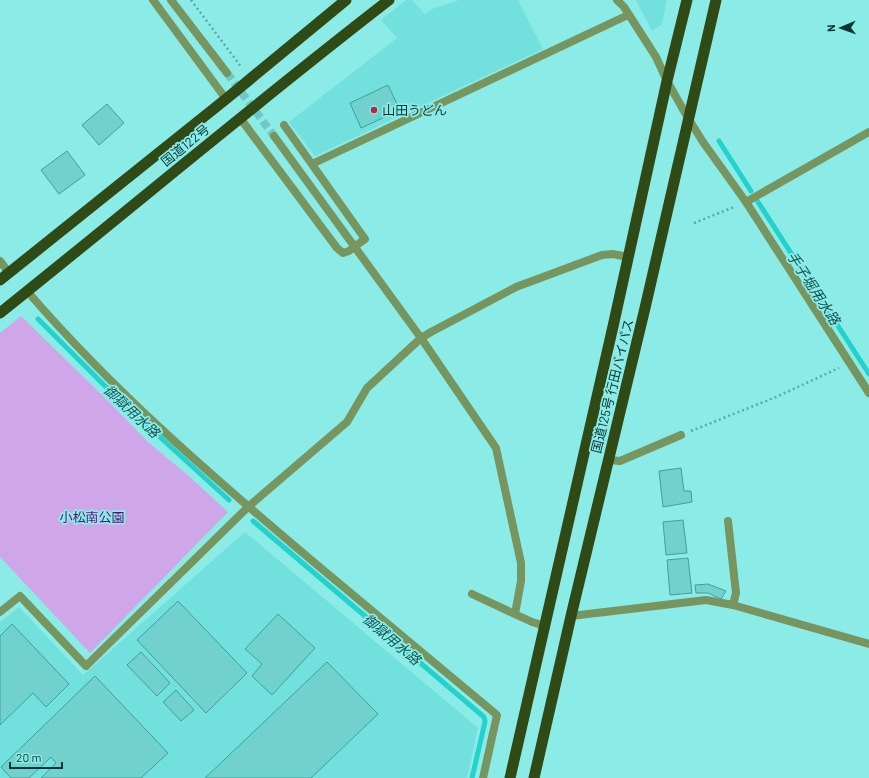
<svg xmlns="http://www.w3.org/2000/svg" width="869" height="778" font-family="Barlow,'Noto Sans JP',sans-serif">
	<style>
		.built { fill: #72e1dd }
		.green { fill: #cfa7e8 }
		.lines { fill: none; stroke-linecap: round; stroke-linejoin: round }
		.stream { stroke: #23d1cd; stroke-width: 5 }
		.building { fill: #70d1cd; stroke: #3da19e }
		.minor-tunnel { stroke: #71c7c3; stroke-width: 8; stroke-dasharray: 8 4; stroke-linecap: butt }
		.path { stroke: #5ca9a6; stroke-width: 2.5; stroke-dasharray: 2 3; stroke-linecap: butt }
		.service { stroke: #77965f; stroke-width: 8 }
		.minor { stroke: #77965f; stroke-width: 8 }
		.trunk { stroke: #2f4a15; stroke-width: 11 }
		.poi-dot { fill: #b6254a; stroke: #8bebe7; stroke-width: 1.5 }
		.labels { text-anchor: middle; dominant-baseline: central; stroke-width: 3.5; stroke-linejoin: round; paint-order: stroke }
		.poi-label { font-size: 13px; fill: #0a3634; stroke: #8bebe7; text-anchor: start }
		.street-label { font-size: 13px; fill: #0a3634; stroke: #8bebe7 }
		.park-label { font-size: 13px; fill: #561074; stroke: #8bebe7 }
		.water-label { font-size: 14px; font-style: italic; fill: #125553; stroke: #8bebe7 }
	</style>
	<rect width="100%" height="100%" fill="#8bebe7"/>
	<path class="built" d="M406 0H412L425 14 432 9 459 0H518L543 49 315 156 289 122 397 38 381 20Z
		M636 0H667L662 24 652 31Z
		M245 532 478 728 467 778H0V622L19 607 83 675Z"/>
	<path class="green" d="M21 316 109 402 148 442 190 477 228 512 90 653 0 557V333Z"/>
	<g class="lines">
		<path class="stream" d="M719 141 751 191
			M758 202 869 374
			M38 319 115 396 229 500
			M253 521 484 717 485 722 472 778"/>
	</g>
	<path class="building" d="M388 85 400 110 361 128 350 103Z
		M107 104 124 123 99 145 82 125Z
		M67 151 85 175 59 194 41 170Z
		M681 468 684 491H691L692 502 663 507 659 471Z
		M683 520 687 553 666 555 663 522Z
		M688 558 692 593 670 595 667 560Z
		M708 584 726 591 721 599 708 593H696L695 585Z
		M178 601 247 673 206 713 137 640Z
		M278 614 315 648 272 695 252 676 262 664 245 649Z
		M12 624 69 684 46 707 33 693 0 725V636Z
		M141 652 170 683 157 696 127 665Z
		M327 662 378 714 311 778H205Z
		M95 676 168 753 141 778H41L56 763 51 757 29 778H11L1 767Z
		M176 690 194 710 181 721 163 702Z"/>
	<g class="lines">
		<path class="minor-tunnel" d="M227 73 274 136"/>
		<path class="path" d="M191 0 242 68
			M694 223 734 207
			M691 431 776 397 839 368"/>
		<path class="service" d="M284 125 365 239 354 247
			M312 164 628 15
			M746 202 869 132
			M608 460 620 461 681 435
			M728 521 736 593 733 605
			M472 594 532 622 545 626
			M515 614 521 581V563L496 448 421 338 431 332 516 287 602 255 613 254 628 257
			M571 616 706 600 733 605 869 644"/>
		<path class="minor" d="M153 0 226 99
			M171 0 227 73
			M617 0 624 7 656 57 667 81 688 118 703 142 746 202 869 393
			M240 118 337 248 343 253 349 251 354 247
			M0 261 9 273
			M27 291C114 392 215 479 316 564 377 615 437 665 497 715L483 778
			M0 612 20 596 86 666 248 507 347 422 367 388 421 338 274 136"/>
		<path class="trunk" d="M0 280 226 99 346 0
			M0 313C130 209 257 102 389 0
			M510 778 614 322 667 81 687 0
			M534 778 571 616 645 308 716 0"/>
	</g>
	<circle class="poi-dot" cx="374" cy="110" r="4"/>
	<g class="labels">
		<g class="poi-label">
			<text x="382" y="110">山田うどん</text>
		</g>
		<g class="street-label">
			<text transform="translate(185 145) rotate(-39)">国道122号</text>
			<text transform="translate(612 386) rotate(-76)">国道125号 行田バイパス</text>
		</g>
		<g class="park-label">
			<text x="92" y="517">小松南公園</text>
		</g>
		<g class="water-label">
			<text transform="translate(814 288) rotate(57)">手子堀用水路</text>
			<text transform="translate(132 411) rotate(43)">御獄用水路</text>
			<text transform="translate(392 639) rotate(40)">御獄用水路</text>
		</g>
	</g>
	<g transform="translate(841 28) rotate(268)" stroke="#8bebe7" stroke-width="3" paint-order="stroke">
	<path d="M0-3L7 15L0 10L-7 15Z" fill="#0a3634"/>
	<text y="-6" font-size="11" font-weight="bold" text-anchor="middle" fill="#0a3634">N</text>
	</g>
	<path d="M10 762v6h52v-6" fill="none" stroke="#0a3634" stroke-width="2"/>
	<text x="16" y="762" font-size="12" fill="#0a3634" stroke="#8bebe7" stroke-width="3" paint-order="stroke">20 m</text>
</svg>
